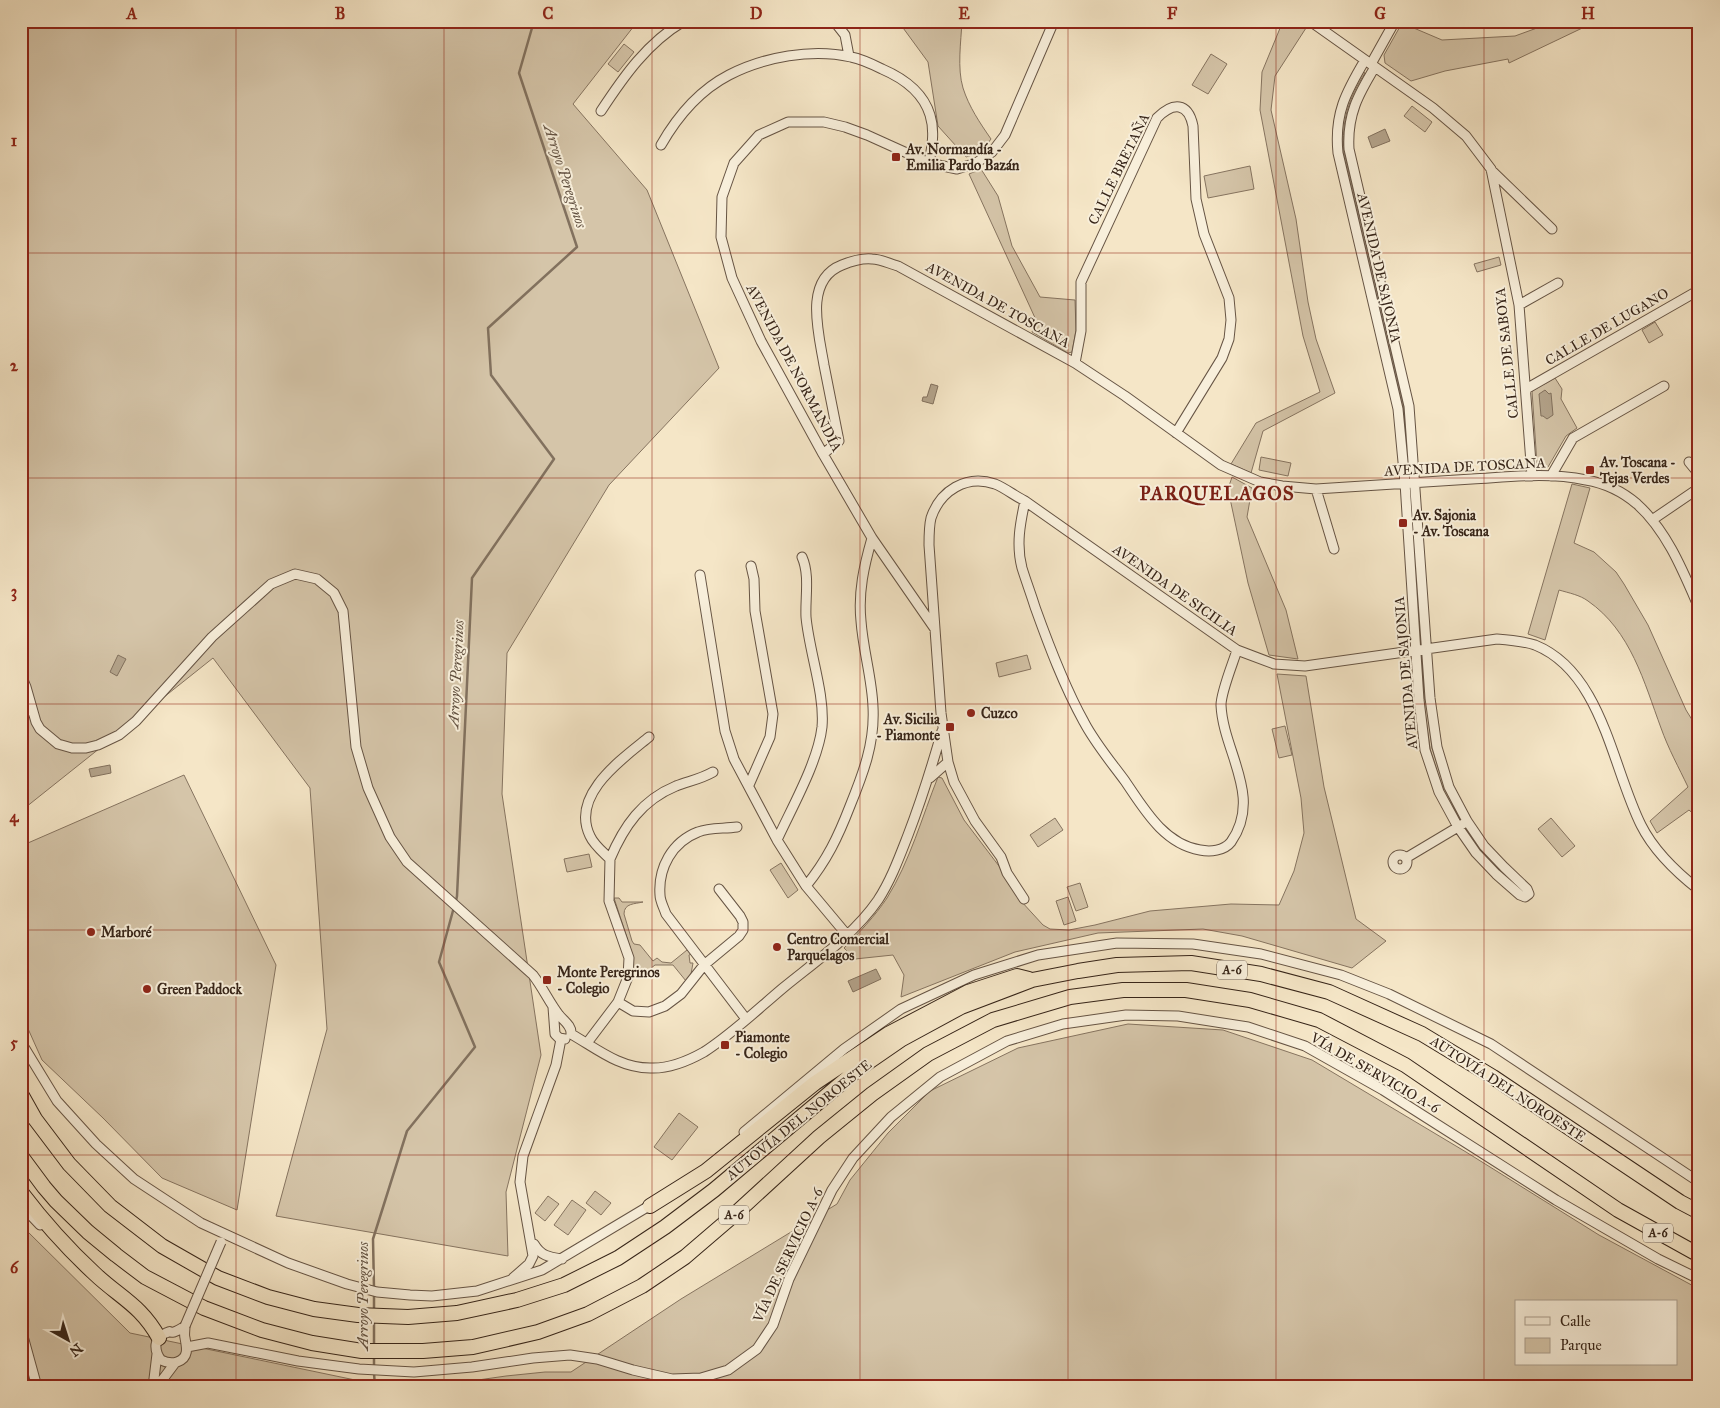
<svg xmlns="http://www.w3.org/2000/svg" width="1720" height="1408" font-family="'IM FELL Great Primer',serif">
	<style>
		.green { fill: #d5c5a9; stroke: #867460; fill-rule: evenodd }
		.water { fill: #b4a48c; stroke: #82715e }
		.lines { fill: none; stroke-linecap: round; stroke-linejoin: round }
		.stream { stroke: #82715e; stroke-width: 2.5 }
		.minor-casing { stroke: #665444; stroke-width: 11 }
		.highway-casing { stroke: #362418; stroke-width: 16 }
		.minor { stroke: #f8efdb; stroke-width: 9 }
		.highway { stroke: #f5e6c7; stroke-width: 14 }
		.minor-bridge-casing { stroke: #665444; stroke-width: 11; stroke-linecap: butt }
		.minor-bridge { stroke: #f8efdb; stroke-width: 9 }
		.grid { fill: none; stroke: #8f2418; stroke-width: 1; stroke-opacity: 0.55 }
		.poi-dot { fill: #8f2418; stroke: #f8efdb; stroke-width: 2 }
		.labels { text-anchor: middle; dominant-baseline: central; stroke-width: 4; stroke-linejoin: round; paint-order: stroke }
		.shield { fill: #f8efdb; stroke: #706152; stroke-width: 1 }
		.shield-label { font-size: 12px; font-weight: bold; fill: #362418 }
		.poi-label { font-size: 14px; font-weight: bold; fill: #362418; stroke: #f8efdb; text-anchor: start }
		.street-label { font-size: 14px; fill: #362418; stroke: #f8efdb }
		.water-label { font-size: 15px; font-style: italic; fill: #625141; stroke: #f8efdb }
		.district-label { font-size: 19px; font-weight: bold; letter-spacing: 1px; fill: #7a1f14; stroke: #f8efdb }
		.neatline { fill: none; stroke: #8f2418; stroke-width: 2 }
		.grid-label { font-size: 16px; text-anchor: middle; font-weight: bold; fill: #8f2418 }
	</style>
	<rect width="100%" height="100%" fill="#f5e6c7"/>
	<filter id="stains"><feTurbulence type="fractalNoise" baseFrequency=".004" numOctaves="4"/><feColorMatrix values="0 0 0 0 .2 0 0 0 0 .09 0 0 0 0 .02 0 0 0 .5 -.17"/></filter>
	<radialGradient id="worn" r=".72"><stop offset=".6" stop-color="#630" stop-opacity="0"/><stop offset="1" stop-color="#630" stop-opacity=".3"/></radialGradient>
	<path class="green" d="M21 21H639L634 26 573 104 647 190 719 368 609 485 507 653 502 794 541 1055 506 1192 508 1256 276 1216 327 1029 310 788 213 658 21 811Z
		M898 21H962C961 42 957 68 963 88 969 107 980 123 991 139 984 149 977 154 966 157L938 126 928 62Z
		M1283 21H1298L1306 28 1275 76 1271 110 1296 219 1308 302 1316 339 1335 393 1263 431 1251 473 1231 464 1256 423 1320 392 1303 336 1260 110 1262 72Z
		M1550 21H1597L1509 63 1508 59 1445 71 1411 81 1385 63 1384 55 1402 23 1442 40 1515 36 1548 24Z
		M624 44 634 52 618 72 608 64Z
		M1211 54 1227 64 1208 94 1192 85Z
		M1363 72 1365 73C1349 98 1341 121 1344 152L1404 408 1410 471 1403 408 1343 152C1339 122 1347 97 1363 72Z
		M1412 106 1432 122 1425 132 1404 116Z
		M1250 166 1254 189 1208 198 1204 176Z
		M981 169 998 196 1012 246 1040 297 1075 300 1076 330 1072 352 1068 353 1032 332 1036 320 969 174Z
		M1499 257 1501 265 1477 272 1474 264Z
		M1655 322 1663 335 1649 343 1642 330Z
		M1555 378 1562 389 1561 399 1577 428 1566 436 1548 467 1541 469 1537 464 1532 391Z
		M1261 457 1291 463 1288 476 1259 470Z
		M1232 477 1252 488 1247 517 1286 610 1298 659 1269 655 1248 583 1228 489Z
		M1572 484 1590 488 1574 543 1594 552 1616 572 1624 584 1648 625 1686 710 1699 731V815L1697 817 1689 810 1657 833 1650 821 1688 787C1679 768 1668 748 1661 728 1644 682 1631 631 1588 601 1580 595 1569 593 1559 590L1545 640 1528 634Z
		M1411 494 1421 629 1420 634 1410 495Z
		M1027 655 1031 669 999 677 996 663Z
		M1422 661 1423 662 1432 748 1446 788 1458 817 1443 790 1430 749 1423 700Z
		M1277 674 1306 676 1324 787 1356 919 1386 941 1352 968 1242 936 1203 929 1098 933 1015 952 901 997 904 975 893 955 855 959 844 948C859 933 875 916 887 898 910 861 922 817 938 777L942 778 964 820 1002 870 1021 901 1043 925 1050 929 1069 930 1095 925 1150 911 1231 904 1279 905 1294 871 1304 833 1301 798Z
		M1285 726 1292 755 1279 758 1272 729Z
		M184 775 276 965 237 1210 162 1178 103 1118 42 1060 21 1013V846Z
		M1055 818 1063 830 1038 847 1030 835Z
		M1551 818 1575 846 1562 857 1538 829Z
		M589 854 592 867 567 872 564 859Z
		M781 863 798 890 788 898 770 870Z
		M1080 883 1088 907 1076 911 1067 887Z
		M1068 897 1076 921 1064 925 1056 901Z
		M614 898H619L622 902H643C635 904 624 903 624 914L632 941 634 944 640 945 653 961 657 958 662 962 671 963 687 950 691 954 689 955 690 963H693L691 974 686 981 673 965H655L641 976 633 972 632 953Z
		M1128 1024 1223 1030 1312 1060 1466 1152 1599 1235 1699 1289V1387H21V1225L130 1333 379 1385 457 1383 506 1376 545 1372H571L681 1299 837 1204 850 1180 888 1133 930 1091 1018 1048ZM1516 1302H1676V1364H1516Z
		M679 1113 698 1127 672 1160 654 1147Z
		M595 1191 611 1203 601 1215 586 1203Z
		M548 1196 559 1204 545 1221 535 1213Z
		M572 1200 586 1210 568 1235 554 1225Z"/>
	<path class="water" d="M1385 129 1390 141 1372 148 1368 137Z
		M931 384 938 386 933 404 922 401 923 397H927Z
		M1545 390 1549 394 1551 393 1553 415 1547 419 1543 416H1541L1539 394Z
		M118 655 126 659 117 676 110 672Z
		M110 765 111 773 91 777 89 769Z
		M876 969 881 979 853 992 848 981Z"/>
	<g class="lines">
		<path class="stream" d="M456 901 457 896 472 578 554 459 491 375 488 328 577 247 519 73 534 21
			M374 1288 373 1239 407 1131 475 1047 439 962 454 907
			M374 1293V1310
			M374 1321V1345
			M374 1356V1368
			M374 1373 375 1387"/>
		<g class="minor-casing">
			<path id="minor" d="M834 21 845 35 849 56
				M1310 21 1433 108 1466 136 1491 169 1519 305 1532 476
				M1365 60C1346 92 1334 114 1338 153L1398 409 1405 483 1419 700 1425 750 1439 792 1458 827 1476 853 1496 874 1520 895 1525 897 1529 894 1527 889 1504 867 1484 846 1467 821 1449 787 1437 747 1430 698 1409 406 1349 149C1347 115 1358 95 1375 67
				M1371 64 1395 21
				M601 111C624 76 647 43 684 21
				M661 145C677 117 700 90 729 75 764 57 812 48 851 57 862 59 872 64 882 69 903 78 923 92 930 115 935 131 932 147 929 163
				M1491 170 1552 229
				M1519 305 1558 283
				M1075 363 1081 331V282L1157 118C1173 102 1188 102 1193 126L1196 199 1204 234 1229 298 1231 320 1229 339 1222 358 1176 433
				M1526 389 1694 293 1699 302
				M823 454 839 441C834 415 829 390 824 365 819 334 803 280 842 265 852 261 862 258 872 259 881 259 890 264 898 266L1075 363 1125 396 1221 465 1260 482 1282 486 1316 489C1368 486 1420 482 1472 479 1509 477 1548 472 1586 480 1604 483 1623 492 1637 504 1667 531 1683 571 1699 608
				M1689 462 1699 474
				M1551 476 1573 438 1664 386
				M1316 489 1334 549
				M1025 501C1020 524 1016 545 1022 568 1026 581 1031 594 1035 607 1049 646 1064 686 1084 722 1095 743 1111 762 1125 781 1144 809 1164 844 1200 850 1210 852 1224 851 1231 842 1263 796 1223 752 1221 705 1221 692 1233 663 1237 650
				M1652 520 1699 488
				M700 575 725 731 734 759 777 840 806 886 847 935
				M935 629 872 538 823 454 761 341 732 278 721 237 722 197 734 163 759 135 788 122H824L845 127 867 135 929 163 957 169 976 163 992 152 1005 135 1054 21
				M21 675 26 687 36 722 40 729 58 744 72 748H86L98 745 119 735 136 721 212 637 271 584 295 574 317 579 334 593 343 611 356 747 368 788 390 837 407 862 533 975C543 988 549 1002 559 1015 564 1021 572 1026 571 1034
				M21 714 32 709
				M930 778 948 762
				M749 785 770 737 773 714 755 611 754 579 751 566
				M737 827C724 829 710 827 698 832 672 842 658 868 660 895 660 901 664 908 666 914L746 1019
				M777 840C792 807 818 762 822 727 825 694 809 651 806 617 805 598 810 575 802 557
				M1393 862a7 7 0 1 1 14 0a7 7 0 1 1-14 0Z
				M1406 858 1463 824
				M610 859C624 826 642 800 676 786 689 781 701 779 713 772
				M806 886C827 860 838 837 850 806 863 774 875 743 873 707 872 678 863 650 861 621 858 592 864 566 872 538
				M1024 899 1007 873 1001 857 975 821 954 782 948 762 941 713 929 545C929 536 929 526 931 518 940 491 966 474 995 484 1005 488 1015 496 1025 501L1237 650 1274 664 1305 666 1497 639C1510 640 1523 641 1535 645 1602 672 1612 767 1641 825 1654 851 1676 872 1699 890
				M618 1002 633 1011 649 1012 665 1006 681 994 704 965 739 936 743 930V922L740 916 719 889
				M553 1007 555 1034 559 1038 565 1039
				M571 1034C596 1048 619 1068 650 1068 669 1069 688 1061 704 1052 732 1034 758 1009 783 988 816 961 854 935 878 900 891 880 899 858 908 835 921 801 932 766 942 731
				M21 1042 57 1101 96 1144 134 1179 201 1223 288 1263 347 1284 377 1292 410 1295 432 1296 477 1291 542 1270 654 1203
				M587 1043 618 1002 628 977 629 958 609 901 610 859C603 852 594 845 590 836 570 795 622 759 649 737
				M744 1132 844 1049 901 1009 974 975 1038 955 1117 943 1193 944 1261 954 1341 975 1389 994 1491 1044 1699 1182
				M21 1205 40 1225
				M534 1244C541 1256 549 1257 562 1259
				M513 1278 529 1264 533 1256 520 1182 523 1156 556 1065 561 1039
				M185 1326C185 1330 184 1335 185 1338 187 1348 189 1358 177 1362 171 1364 167 1363 161 1360 154 1351 153 1337 166 1333 173 1330 166 1333 174 1332 177 1331 182 1328 185 1326Z
				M21 1329 37 1387
				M187 1347 208 1343 298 1361 359 1369 414 1372 472 1367 533 1358 570 1355 597 1359 633 1370 672 1379 701 1378 728 1370 757 1349 773 1325 789 1279 832 1190 853 1158 891 1117 940 1077 1007 1041 1063 1024 1126 1015 1178 1016 1248 1027 1305 1046 1383 1090 1556 1200 1658 1259 1699 1279
				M153 1387 157 1354
				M157 1387 175 1363"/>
		</g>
		<g class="highway-casing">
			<path id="highway" d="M21 1094 35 1119 69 1164 110 1206 162 1246 218 1278 268 1297 314 1309 358 1315 408 1317 457 1313 517 1300 564 1285 618 1258 665 1227 714 1190 857 1070 902 1039 961 1007 1032 980 1078 971 1117 965 1191 963 1261 974 1329 992 1422 1034 1493 1077 1680 1202 1699 1212
				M21 1156 44 1187 56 1201 88 1232 116 1255 145 1277 204 1308 262 1330 312 1343 362 1351H423L473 1347 538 1332 588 1314 642 1286 685 1257 734 1215 819 1137 872 1094 928 1054 993 1020 1070 997 1123 990H1186L1250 1000 1319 1020 1405 1065 1618 1210 1699 1255
				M21 1192C43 1221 67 1248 94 1273 119 1297 141 1305 159 1338
				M650 1206 706 1171 815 1083 888 1034 968 992 1017 976 1029 979"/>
		</g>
		<use href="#minor" class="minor"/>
		<use href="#highway" class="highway"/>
		<g class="minor-bridge-casing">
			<path id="minor-bridge" d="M185 1326 221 1242"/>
		</g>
		<use href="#minor-bridge" class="minor-bridge"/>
	</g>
	<path class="grid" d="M236 21V1387M444 21V1387M652 21V1387M860 21V1387M1068 21V1387M1276 21V1387M1484 21V1387M21 253H1699M21 478H1699M21 704H1699M21 930H1699M21 1155H1699"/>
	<g class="poi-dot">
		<rect x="891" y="152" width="10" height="10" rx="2.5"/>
		<rect x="1585" y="465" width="10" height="10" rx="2.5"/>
		<rect x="1398" y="518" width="10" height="10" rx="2.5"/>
		<circle cx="971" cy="713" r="5"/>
		<rect x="945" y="722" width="10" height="10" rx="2.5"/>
		<circle cx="91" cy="932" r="5"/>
		<circle cx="777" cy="947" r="5"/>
		<rect x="542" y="975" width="10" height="10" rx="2.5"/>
		<circle cx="147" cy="989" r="5"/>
		<rect x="720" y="1040" width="10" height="10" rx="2.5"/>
	</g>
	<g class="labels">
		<g class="shield">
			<rect x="1217" y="960.5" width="30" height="19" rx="4"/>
			<rect x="719" y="1205.5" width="30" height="19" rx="4"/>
			<rect x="1643" y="1223.5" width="30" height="19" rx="4"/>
		</g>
		<g class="shield-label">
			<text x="1232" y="970">A-6</text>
			<text x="734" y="1215">A-6</text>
			<text x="1658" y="1233">A-6</text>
		</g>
		<g class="poi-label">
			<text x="906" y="149">Av. Normandía -<tspan x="906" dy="16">Emilia Pardo Bazán</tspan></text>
			<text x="1600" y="462">Av. Toscana -<tspan x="1600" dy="16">Tejas Verdes</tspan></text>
			<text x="1413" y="515">Av. Sajonia<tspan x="1413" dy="16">- Av. Toscana</tspan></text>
			<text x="981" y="713">Cuzco</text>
			<text x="940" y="719" text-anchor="end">Av. Sicilia<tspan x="940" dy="16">- Piamonte</tspan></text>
			<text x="101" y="932">Marboré</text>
			<text x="787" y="939">Centro Comercial<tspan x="787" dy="16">Parquelagos</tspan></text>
			<text x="557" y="972">Monte Peregrinos<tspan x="557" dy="16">- Colegio</tspan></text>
			<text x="157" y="989">Green Paddock</text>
			<text x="735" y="1037">Piamonte<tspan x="735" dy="16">- Colegio</tspan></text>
		</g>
		<g class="street-label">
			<text transform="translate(1119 169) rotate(-64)">CALLE BRETAÑA</text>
			<text transform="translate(1379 268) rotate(77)">AVENIDA DE SAJONIA</text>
			<text transform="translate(998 305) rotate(29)">AVENIDA DE TOSCANA</text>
			<text transform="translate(1607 327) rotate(-30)">CALLE DE LUGANO</text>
			<text transform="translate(1507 353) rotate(-96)">CALLE DE SABOYA</text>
			<text transform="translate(794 368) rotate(62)">AVENIDA DE NORMANDÍA</text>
			<text transform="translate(1465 467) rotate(-3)">AVENIDA DE TOSCANA</text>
			<text transform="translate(1175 590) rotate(35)">AVENIDA DE SICILIA</text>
			<text transform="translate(1406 673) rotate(-95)">AVENIDA DE SAJONIA</text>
			<text transform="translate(1375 1073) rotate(30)">VÍA DE SERVICIO A-6</text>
			<text transform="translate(1508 1089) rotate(33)">AUTOVÍA DEL NOROESTE</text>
			<text transform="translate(799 1120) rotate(-39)">AUTOVÍA DEL NOROESTE</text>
			<text transform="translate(788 1255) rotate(-65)">VÍA DE SERVICIO A-6</text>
		</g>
		<g class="water-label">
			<text transform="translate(565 176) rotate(72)">Arroyo Peregrinos</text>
			<text transform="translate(456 674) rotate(-87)">Arroyo Peregrinos</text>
			<text transform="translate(363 1296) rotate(-90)">Arroyo Peregrinos</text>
		</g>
		<g class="district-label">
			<text x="1217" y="493">PARQUELAGOS</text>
		</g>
	</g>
	<rect width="1720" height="1408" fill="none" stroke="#f5e6c7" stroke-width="55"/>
	<rect x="1515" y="1300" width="162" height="65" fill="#f8efdb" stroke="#aa9e8d"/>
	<rect x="1525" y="1317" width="25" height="8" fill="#f8efdb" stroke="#aa9e8d"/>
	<text x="1560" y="1326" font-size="15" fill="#362418">Calle</text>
	<rect x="1525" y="1338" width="25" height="15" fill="#d5c5a9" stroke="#aa9e8d"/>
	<text x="1560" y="1350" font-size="15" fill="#362418">Parque</text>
	<g transform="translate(68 1340) rotate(141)" stroke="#f8efdb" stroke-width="4" paint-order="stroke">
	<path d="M0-4L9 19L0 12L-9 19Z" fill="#362418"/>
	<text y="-8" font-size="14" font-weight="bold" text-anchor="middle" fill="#362418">N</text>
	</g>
	<rect x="28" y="28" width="1664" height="1352" class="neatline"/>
	<g class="grid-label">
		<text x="132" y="19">A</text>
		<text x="340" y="19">B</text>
		<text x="548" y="19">C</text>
		<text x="756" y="19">D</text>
		<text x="964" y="19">E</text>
		<text x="1172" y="19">F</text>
		<text x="1380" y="19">G</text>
		<text x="1588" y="19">H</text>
		<text x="14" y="146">1</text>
		<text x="14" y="371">2</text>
		<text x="14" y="597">3</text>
		<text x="14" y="822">4</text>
		<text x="14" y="1048">5</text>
		<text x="14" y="1273">6</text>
	</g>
	<rect width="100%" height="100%" filter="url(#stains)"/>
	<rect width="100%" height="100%" fill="url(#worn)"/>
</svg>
